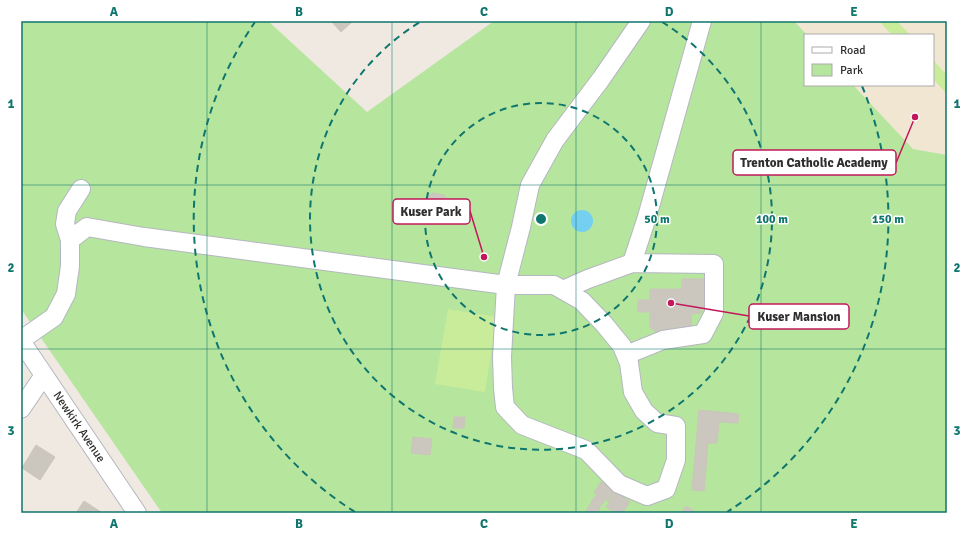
<svg xmlns="http://www.w3.org/2000/svg" width="968" height="534" font-family="Signika,sans-serif">
	<style>
		.education { fill: #f0e6d1 }
		.green { fill: #b6e59e }
		.pitch { fill: #c9ec9a }
		.water { fill: #75cff0 }
		.building { fill: #cbc7bf; stroke: #cbc5ba }
		.lines { fill: none; stroke-linecap: round; stroke-linejoin: round }
		.minor-casing { stroke: #b4b7c1; stroke-width: 20 }
		.minor { stroke: #fff; stroke-width: 18 }
		.grid { fill: none; stroke: #0f766e; stroke-width: 1; stroke-opacity: 0.55 }
		.ring { fill: none; stroke: #0f766e; stroke-width: 2; stroke-dasharray: 7 5 }
		.labels { text-anchor: middle; dominant-baseline: central; stroke-width: 3; stroke-linejoin: round; paint-order: stroke }
		.street-label { font-size: 12px; fill: #2e2e2e; stroke: #fff }
		.centre { fill: #0f766e; stroke: #fff; stroke-width: 2 }
		.ring-label { font-size: 12px; text-anchor: middle; font-weight: bold; fill: #0f766e; stroke: #fff; stroke-width: 3; stroke-linejoin: round; paint-order: stroke }
		.leader { fill: none; stroke: #c2185b; stroke-width: 1.5 }
		.callout-dot { fill: #c2185b; stroke: #fff; stroke-width: 1.5 }
		.callout { fill: #fff; stroke: #c2185b; stroke-width: 1.5 }
		.callout-label { font-size: 13px; text-anchor: middle; font-weight: bold; fill: #2e2e2e }
		.neatline { fill: none; stroke: #0f766e; stroke-width: 1.5 }
		.grid-label { font-size: 13px; text-anchor: middle; font-weight: bold; fill: #0f766e }
	</style>
	<rect width="100%" height="100%" fill="#efe9e1"/>
	<path class="education" d="M794 21H947V155L913 149 853 85H933V35H807Z"/>
	<path class="green" d="M21 21H268L367 112 494 21H794L807 35H805V85H853L913 149 947 155V513H162L21 309Z"/>
	<path class="pitch" d="M879 21H897L910 35H892Z
		M933 60 947 75V94L933 79Z
		M448 309 497 317 485 392 435 384Z"/>
	<path class="water" d="M571 221a11 11 0 1 1 22 0a11 11 0 1 1-22 0Z"/>
	<path class="building" d="M331 21H353L341 32Z
		M433 193 444 195 451 205 448 216 439 222 427 220 421 211 424 199Z
		M682 279H704V307L701 309V313L691 314 692 331 656 332 650 327V312H638V300H650V289H682Z
		M699 410 739 414 738 423 719 422 717 443H708L704 491 692 490Z
		M454 417H465L464 428H453Z
		M413 437 432 439 430 455 411 453Z
		M36 445 55 457 40 480 22 468Z
		M601 482 615 491 608 501 594 492Z
		M616 492 630 502 622 513H616L606 507Z
		M597 494 605 500 599 508 591 502Z
		M84 501 101 512 100 513H76Z
		M591 503 600 509 597 513H589L586 511Z
		M686 506 697 513H681Z"/>
	<g class="lines">
		<g class="minor-casing">
			<path id="minor" d="M70 240 87 227 144 237 506 285H554L582 301 604 324 622 346 629 363 633 392 644 411 657 423 676 426V460L666 489 647 496 619 484 586 450 522 425 505 407 503 388 502 357 506 285 521 227 530 185 555 140 601 79 641 21
				M632 263 647 217 702 21
				M563 290 588 279 632 263 714 264V313L703 334 663 340 626 355
				M21 340 54 317 66 294 70 266V240L65 224 67 211 81 189
				M21 341 137 513
				M21 409 44 375"/>
		</g>
		<use href="#minor" class="minor"/>
	</g>
	<path class="grid" d="M207 21V513M392 21V513M576 21V513M761 21V513M21 185H947M21 349H947"/>
	<g class="ring">
		<circle cx="541" cy="219" r="116"/>
		<path d="M662 22A231 231 0 1 1 420 22"/>
		<path d="M355 512A347 347 0 0 1 255 22M862 86A347 347 0 0 1 727 512"/>
	</g>
	<g class="labels">
		<g class="street-label">
			<text transform="translate(79 427) rotate(56)">Newkirk Avenue</text>
		</g>
	</g>
	<circle cx="541" cy="219" r="6" class="centre"/>
	<g class="ring-label">
		<text x="657" y="223">50 m</text>
		<text x="772" y="223">100 m</text>
		<text x="888" y="223">150 m</text>
	</g>
	<path class="leader" d="M915 117L896 163M484 257L470 211M671 303L749 316"/>
	<g class="callout-dot">
		<circle cx="915" cy="117" r="4"/>
		<circle cx="484" cy="257" r="4"/>
		<circle cx="671" cy="303" r="4"/>
	</g>
	<g class="callout">
		<rect x="733" y="150" width="163" height="25" rx="4"/>
		<rect x="393" y="199" width="77" height="25" rx="4"/>
		<rect x="749" y="304" width="100" height="25" rx="4"/>
	</g>
	<g class="callout-label">
		<text x="814" y="167">Trenton Catholic Academy</text>
		<text x="431" y="216">Kuser Park</text>
		<text x="799" y="321">Kuser Mansion</text>
	</g>
	<rect width="968" height="534" fill="none" stroke="#ffffff" stroke-width="44"/>
	<rect x="804" y="34" width="130" height="52" fill="#ffffff" stroke="#ababab"/>
	<rect x="812" y="47" width="20" height="6" fill="#ffffff" stroke="#ababab"/>
	<text x="840" y="54" font-size="12" fill="#2e2e2e">Road</text>
	<rect x="812" y="64" width="20" height="12" fill="#b6e59e" stroke="#ababab"/>
	<text x="840" y="74" font-size="12" fill="#2e2e2e">Park</text>
	<rect x="22" y="22" width="924" height="490" class="neatline"/>
	<g class="grid-label">
		<text x="114" y="16">A</text>
		<text x="299" y="16">B</text>
		<text x="484" y="16">C</text>
		<text x="669" y="16">D</text>
		<text x="854" y="16">E</text>
		<text x="11" y="108">1</text>
		<text x="957" y="108">1</text>
		<text x="11" y="272">2</text>
		<text x="957" y="272">2</text>
		<text x="11" y="435">3</text>
		<text x="957" y="435">3</text>
		<text x="114" y="528">A</text>
		<text x="299" y="528">B</text>
		<text x="484" y="528">C</text>
		<text x="669" y="528">D</text>
		<text x="854" y="528">E</text>
	</g>
</svg>
